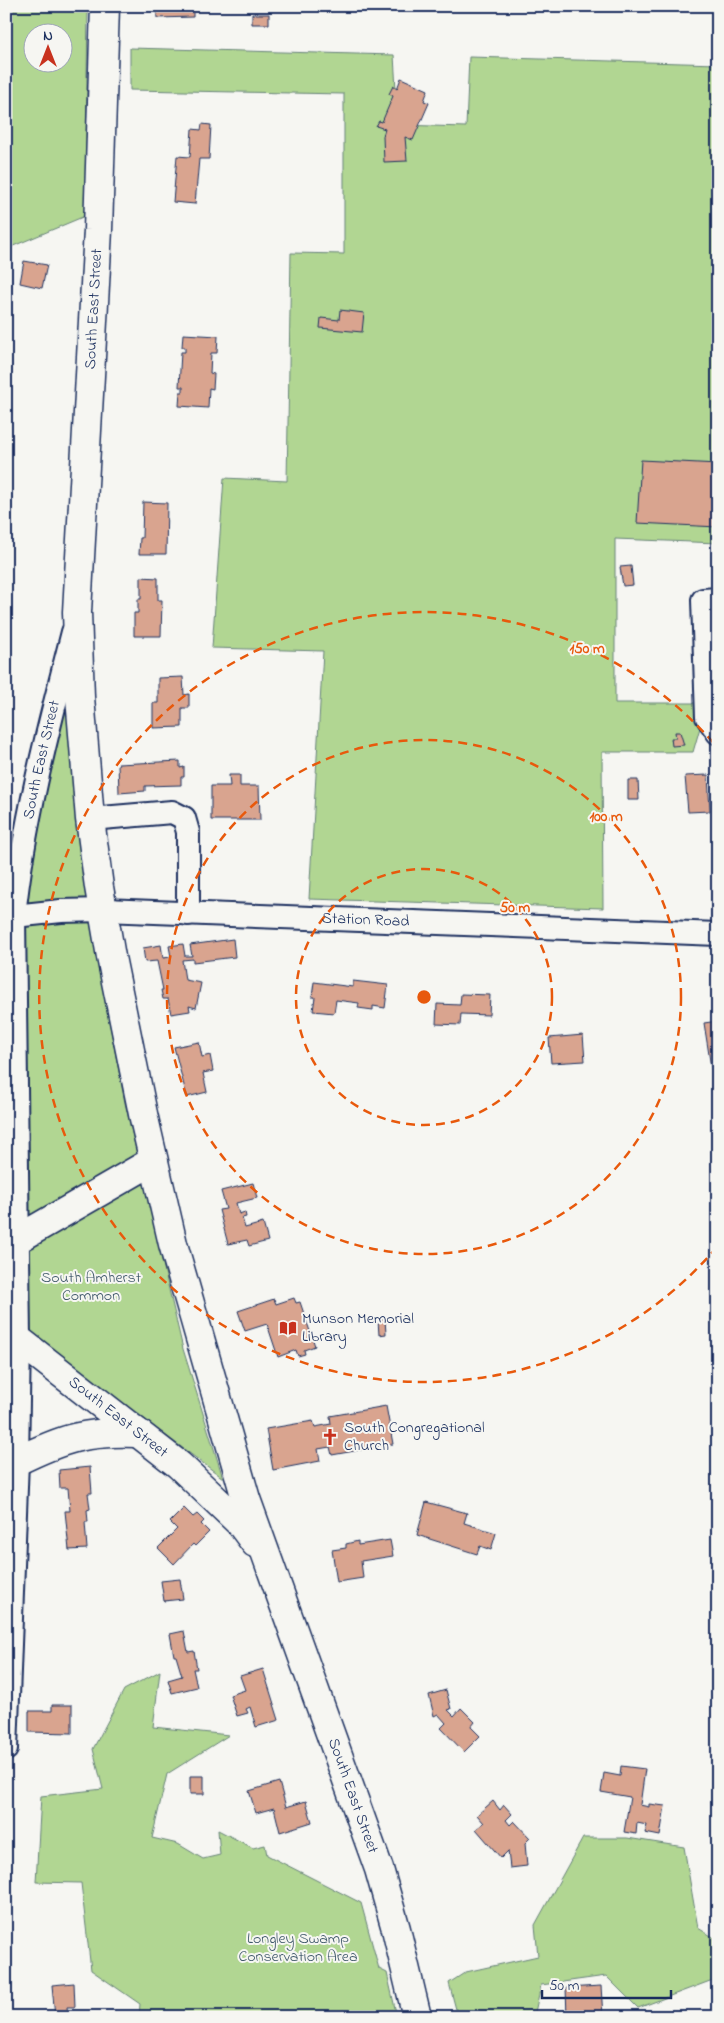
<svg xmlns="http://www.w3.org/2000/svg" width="724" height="2023" font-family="'Indie Flower',sans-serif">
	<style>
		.green { fill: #b1d692; stroke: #668278; fill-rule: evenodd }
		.building { fill: #d9a48f; stroke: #1b2f5e }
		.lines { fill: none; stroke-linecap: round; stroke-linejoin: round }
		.minor-casing { stroke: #1b2f5e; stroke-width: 26 }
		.major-casing { stroke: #1b2f5e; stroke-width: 31 }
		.minor { stroke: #f6f6f2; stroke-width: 22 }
		.major { stroke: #f6f6f2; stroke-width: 28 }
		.ring { fill: none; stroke: #e8590c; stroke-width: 2.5; stroke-dasharray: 9 6 }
		.labels { text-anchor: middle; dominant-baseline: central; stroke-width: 4; stroke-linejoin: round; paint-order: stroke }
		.street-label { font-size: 16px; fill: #1b2f5e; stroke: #f6f6f2 }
		.park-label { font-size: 16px; fill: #40596b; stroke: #f6f6f2 }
		.poi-label { font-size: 16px; fill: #1b2f5e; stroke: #f6f6f2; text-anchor: start }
		.centre { fill: #e8590c; stroke: #f6f6f2; stroke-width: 2.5 }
		.ring-label { font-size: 15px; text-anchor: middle; font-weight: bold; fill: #e8590c; stroke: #f6f6f2; stroke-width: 4; stroke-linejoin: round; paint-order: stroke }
	</style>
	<rect width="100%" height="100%" fill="#f6f6f2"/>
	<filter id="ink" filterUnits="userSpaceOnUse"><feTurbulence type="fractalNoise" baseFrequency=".02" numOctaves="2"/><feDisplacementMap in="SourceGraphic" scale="10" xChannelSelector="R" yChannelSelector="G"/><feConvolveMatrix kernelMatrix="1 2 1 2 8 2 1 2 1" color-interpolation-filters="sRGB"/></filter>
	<g filter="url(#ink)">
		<path class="green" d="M6 6H88L85 216 6 249ZM62 32V62H32V32Z
			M130 48 394 55 398 125 466 127 469 57 718 64V543L615 539V703H707L693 752H602L603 908 309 899 323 651 212 648 224 478 287 481 291 253 344 254V94L130 90Z
			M67 694 91 926 125 1103 183 1349 223 1478 6 1317V1250L28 1246V1122L19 913 63 699Z
			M160 1671 153 1727 229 1735 167 1774 152 1838 178 1844 203 1859 220 1855 218 1830 253 1848 265 1845 267 1855 361 1903 379 1969 387 1973 397 2017H139L140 2004 91 1970 81 1883 36 1882 41 1796 103 1789 93 1749 124 1690Z
			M583 1838H627L684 1847 698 1928 718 1940V1978L638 2008 606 1976 541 1985 534 2017H458L449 1983 466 1972 538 1956 535 1925Z"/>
		<path class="building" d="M156 6H193V17L157 18Z
			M252 14H269V24H252Z
			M401 78 428 90 424 101 429 103 413 140 405 137 407 161 384 162 383 136 385 129 376 126 379 121 382 122 393 96 389 94 393 86 397 89Z
			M202 124 211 125 209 159H199L195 204 173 202 177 156 190 157 192 129 201 130Z
			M24 261 47 265 42 288 20 283Z
			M340 310 364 313 362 332 320 328 321 318 339 320Z
			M183 334 218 336 217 353H211L210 373 214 374 213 389 209 388 208 408 179 406 180 392H183V387H179L181 352H185V347H182Z
			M641 460 718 464V527L637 523Z
			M143 502 167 503 166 554H139L140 538H142Z
			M631 566 633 585 623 586 620 567Z
			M141 577 158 578V600H162L161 636H134V613H138V599H141Z
			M711 628H718V665H713Z
			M183 677 184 695 189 694V708H182V727L153 728V703H158V678Z
			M675 732H680L684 745 672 746 671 738H676Z
			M180 761V768L184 767V777H181V785L145 786V791L119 793 118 764Z
			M229 775H240V786H259L260 820H211V786H230Z
			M708 775 710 811 688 812 685 776Z
			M628 780H638L639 800H628Z
			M233 939 235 957 193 962V959L182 960 185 980 201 983 196 1008 189 1006 190 1011 171 1014 168 999H163L161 990H163L157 961 145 962 143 948 161 945 163 958 171 957 169 946 183 944 185 956H192L190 945Z
			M353 981 388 985 385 1008 373 1006V1010L358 1008 359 1003 336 1000 334 1013 313 1011 315 997H312L314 982 353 987Z
			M461 994 490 995 489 1015 461 1014 460 1025 436 1024 437 1004 460 1005Z
			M718 1021V1079L713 1080 704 1023Z
			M583 1035 585 1061 551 1063 549 1038Z
			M199 1042 202 1057 210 1055 213 1071 203 1073 207 1092 187 1097 174 1047Z
			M253 1183 257 1198 236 1203 239 1214 245 1212 246 1217 242 1218 245 1228 263 1223 268 1241 249 1246 247 1240 228 1244 219 1210 226 1209 221 1191Z
			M294 1298 296 1303 300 1302 315 1346 304 1350 305 1354 298 1356 296 1350 278 1357 267 1324 245 1331 238 1311 274 1299 276 1304Z
			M385 1319 386 1334 379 1335 378 1320Z
			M386 1406 393 1444 332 1455 330 1447 318 1449 320 1461 273 1470 266 1429 313 1421 315 1427 331 1424 330 1416Z
			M90 1467 92 1493H88L90 1509 87 1510 88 1522H85L87 1549 69 1550 65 1511H70L68 1488H60L59 1470Z
			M426 1502 467 1513 464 1523 496 1533 491 1550 480 1546 477 1554 417 1535Z
			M184 1508 193 1517 197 1514 204 1521 201 1524 209 1532 195 1546 193 1544 174 1564 158 1548 177 1529 170 1522Z
			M390 1540 393 1556 361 1561 363 1578 337 1582 332 1550 346 1548V1544L358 1541V1545Z
			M180 1579 183 1599 164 1601 161 1581Z
			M184 1631 188 1652 194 1651 197 1669H193L197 1687 172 1693 168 1680 182 1676 176 1656H174L170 1634Z
			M263 1669 279 1720 256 1727 250 1707 246 1709 248 1713 237 1716 230 1695 245 1690 240 1676Z
			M446 1690 451 1709 448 1710 454 1716 461 1708 475 1722 471 1727 480 1736 464 1752 441 1728 446 1723 438 1714 434 1716 429 1695Z
			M52 1705H72V1733L29 1732V1711H52Z
			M621 1766 645 1769 640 1805 649 1807V1804L665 1806 660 1836 645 1833 647 1825 637 1823 636 1834 624 1832 630 1797 601 1792 604 1773 620 1776Z
			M190 1776H204V1794H190Z
			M279 1782 286 1807 306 1801 312 1822 280 1832 274 1808 256 1813 249 1791Z
			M493 1801 500 1810 504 1805 512 1814 506 1820 510 1825 514 1821 530 1838 525 1843 527 1866 510 1868 508 1851 501 1858 476 1829 484 1823 477 1815Z
			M74 1983 75 2007H67L68 2017H55L52 1985Z
			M601 1986 603 2017H567L566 1988Z"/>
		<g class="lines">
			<g class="minor-casing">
				<g id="minor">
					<path d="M718 599 703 600 707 717 718 733"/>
					<path d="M90 819 172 812 184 818 188 832V914"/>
					<path id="s1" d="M14 916 61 911 104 910 718 934"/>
					<path id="s2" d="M6 1749 17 1461 19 1340 14 916C24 820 49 726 73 632"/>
				</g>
			</g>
			<g class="major-casing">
				<g id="major">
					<path id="s3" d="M105 6 98 230 77 612 80 697 90 819 99 887 111 957 143 1114 173 1244 246 1499 379 1869 396 1929 417 2017"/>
					<path d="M6 1241 18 1239 153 1161"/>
					<path id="s4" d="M6 1330 179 1465 240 1523 255 1543"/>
					<path d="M17 1461C64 1438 86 1431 138 1433"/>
				</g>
			</g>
			<use href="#minor" class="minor"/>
			<use href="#major" class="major"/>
		</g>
	</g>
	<g class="ring">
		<circle cx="424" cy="997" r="128"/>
		<circle cx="424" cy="997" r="257"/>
		<path d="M717 1247A385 385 0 1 1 717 747"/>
	</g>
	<defs>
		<g id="library-bare" transform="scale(1.35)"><path d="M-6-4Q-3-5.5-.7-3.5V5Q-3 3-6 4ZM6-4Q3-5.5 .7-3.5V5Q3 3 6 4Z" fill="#c8321e" stroke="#f6f6f2" stroke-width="2.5" paint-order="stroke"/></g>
		<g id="church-bare" transform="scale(1.35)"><path d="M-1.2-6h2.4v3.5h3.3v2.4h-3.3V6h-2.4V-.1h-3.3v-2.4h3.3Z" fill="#c8321e" stroke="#f6f6f2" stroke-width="2.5" paint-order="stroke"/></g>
	</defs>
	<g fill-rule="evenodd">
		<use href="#library-bare" x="288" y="1328"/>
		<use href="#church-bare" x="330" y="1437"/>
	</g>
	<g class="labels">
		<g class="street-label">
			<text transform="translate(94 309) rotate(-87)">South East Street</text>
			<text stroke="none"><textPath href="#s2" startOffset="992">South East Street</textPath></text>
			<text stroke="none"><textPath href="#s1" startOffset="352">Station Road</textPath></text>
			<text stroke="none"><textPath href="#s4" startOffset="142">South East Street</textPath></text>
			<text stroke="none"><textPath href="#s3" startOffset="1828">South East Street</textPath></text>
		</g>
		<g class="park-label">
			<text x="91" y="1278">South Amherst<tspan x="91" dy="18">Common</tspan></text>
			<text x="298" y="1939">Longley Swamp<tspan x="298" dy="18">Conservation Area</tspan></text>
		</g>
		<g class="poi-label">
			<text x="302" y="1319">Munson Memorial<tspan x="302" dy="18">Library</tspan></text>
			<text x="344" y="1428">South Congregational<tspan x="344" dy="18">Church</tspan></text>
		</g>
	</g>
	<circle cx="424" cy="997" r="8" class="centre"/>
	<g class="ring-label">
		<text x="587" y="653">150 m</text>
		<text x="606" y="821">100 m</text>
		<text x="515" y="912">50 m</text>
	</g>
	<rect width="724" height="2023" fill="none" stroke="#f6f6f2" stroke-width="25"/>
	<rect x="12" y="12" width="699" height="1998" fill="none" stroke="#1b2f5e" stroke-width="2" filter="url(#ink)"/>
	<g transform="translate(48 48)"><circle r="24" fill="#f6f6f2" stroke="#9ea6b7"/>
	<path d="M0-4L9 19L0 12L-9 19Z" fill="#c8321e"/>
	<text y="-8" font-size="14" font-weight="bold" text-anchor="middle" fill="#1b2f5e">N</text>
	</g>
	<path d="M542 1990v8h129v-8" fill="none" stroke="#1b2f5e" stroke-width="2.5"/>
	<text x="549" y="1990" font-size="15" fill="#1b2f5e" stroke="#f6f6f2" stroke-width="4" paint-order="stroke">50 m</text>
</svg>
